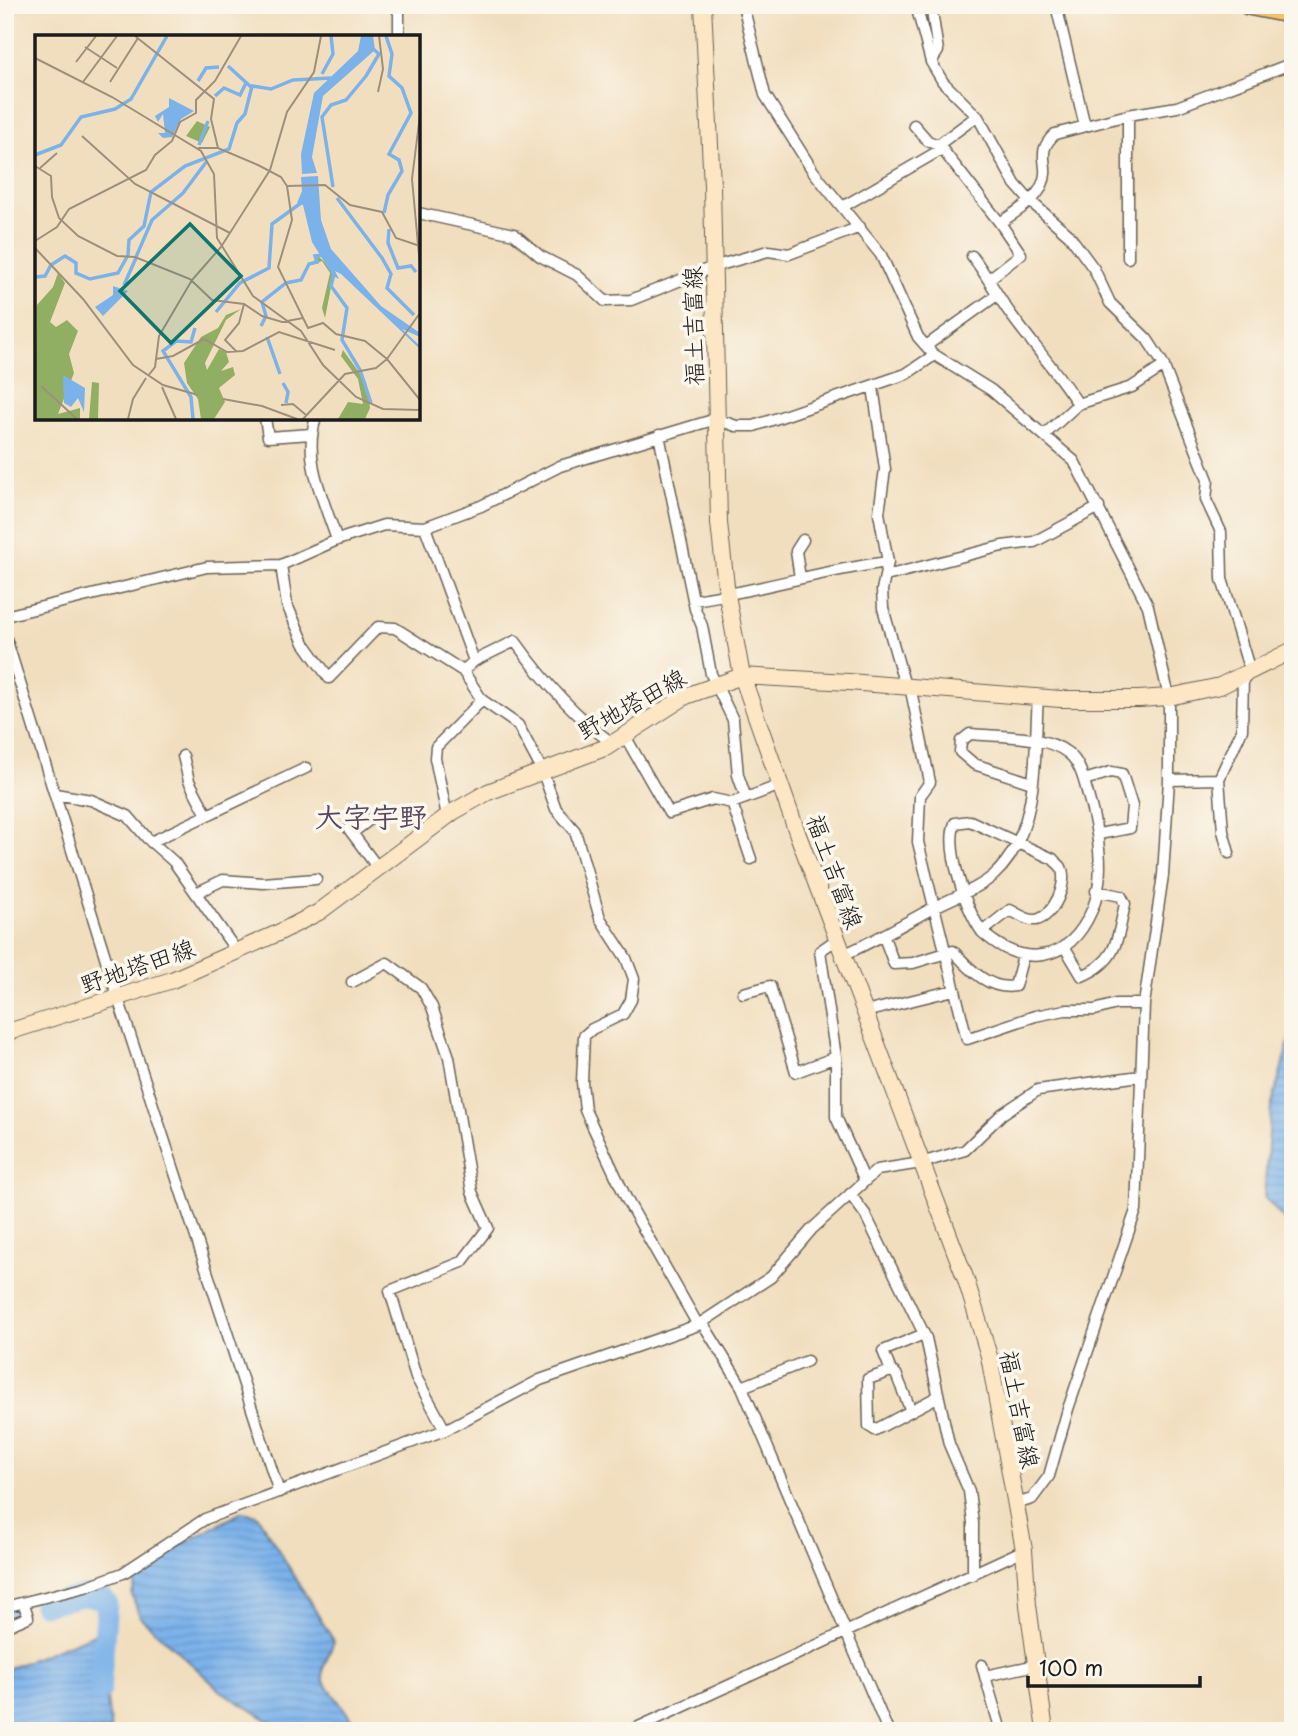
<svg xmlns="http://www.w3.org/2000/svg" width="1298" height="1736" font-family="'Playpen Sans','Klee One',sans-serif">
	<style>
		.water { fill: url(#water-rules); stroke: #4c6783; stroke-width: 2 }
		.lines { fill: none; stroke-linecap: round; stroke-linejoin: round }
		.river { stroke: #7cb2ea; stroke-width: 21 }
		.street-casing { stroke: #676055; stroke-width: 13 }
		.secondary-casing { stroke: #676055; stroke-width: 18 }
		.highway-casing { stroke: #676055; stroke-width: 22 }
		.street { stroke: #fff; stroke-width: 10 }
		.secondary { stroke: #fce6c4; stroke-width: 16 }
		.highway { stroke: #f7c06c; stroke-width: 19 }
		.labels { text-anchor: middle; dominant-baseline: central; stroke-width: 7; stroke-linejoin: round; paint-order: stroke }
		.street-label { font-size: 24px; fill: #1c1c1c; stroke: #fbf7ec }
		.quarter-label { font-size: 28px; font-weight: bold; fill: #58475f; stroke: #fbf7ec }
		.inset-river { fill: none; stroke: #7cb2ea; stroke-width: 3.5 }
		.inset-road { fill: none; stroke: #9c907d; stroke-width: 2 }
		.view { fill: #0f766e; fill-opacity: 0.15; stroke: #0f766e; stroke-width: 3.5 }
		.inset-edge { fill: none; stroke: #1c1c1c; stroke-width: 3.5 }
	</style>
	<defs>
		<pattern id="water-rules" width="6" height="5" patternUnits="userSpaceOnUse" patternTransform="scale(1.75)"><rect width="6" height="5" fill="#7cb2ea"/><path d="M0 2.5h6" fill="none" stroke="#6b98c8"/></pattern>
	</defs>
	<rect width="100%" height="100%" fill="#fbf7ec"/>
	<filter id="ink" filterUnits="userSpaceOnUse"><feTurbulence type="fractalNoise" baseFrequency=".0143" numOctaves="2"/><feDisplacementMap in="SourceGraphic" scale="14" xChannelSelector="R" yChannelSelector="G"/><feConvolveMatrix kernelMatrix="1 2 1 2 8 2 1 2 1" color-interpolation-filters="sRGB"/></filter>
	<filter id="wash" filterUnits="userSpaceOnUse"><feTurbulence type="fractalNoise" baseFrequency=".00686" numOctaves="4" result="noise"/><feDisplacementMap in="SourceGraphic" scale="28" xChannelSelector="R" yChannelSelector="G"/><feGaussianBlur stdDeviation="1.57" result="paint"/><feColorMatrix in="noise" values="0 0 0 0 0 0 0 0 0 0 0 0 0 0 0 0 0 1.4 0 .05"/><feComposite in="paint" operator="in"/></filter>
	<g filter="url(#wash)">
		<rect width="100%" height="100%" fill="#f1debe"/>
		<path class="water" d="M1293 1027V1230L1264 1197 1271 1107Z
			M242 1512 257 1515 334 1641 323 1669V1680L360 1731H285L221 1691 140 1617 132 1595 135 1582 166 1553Z
			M97 1633 95 1688 106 1691 111 1731H5V1670Z"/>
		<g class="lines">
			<path class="river" d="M43 1605 83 1596 103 1598 107 1603 100 1691
				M5 1614 11 1613"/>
		</g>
	</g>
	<g filter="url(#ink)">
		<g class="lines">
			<g class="street-casing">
				<path id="street" d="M395 5 399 13V37
					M743 5 765 95 813 171 881 255 918 337 933 354 991 390 1074 461 1148 606 1169 697V780L1163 875 1144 1004 1136 1210 1068 1409 1049 1476 1032 1499 1015 1504
					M916 5 931 62 943 82 978 117 1015 184 1030 201 1069 235 1094 269 1110 303 1147 339 1162 362 1208 480 1206 500 1221 532 1222 579 1250 671
					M931 5 938 51 931 62
					M1056 5 1085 126
					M914 125 928 141 938 145
					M942 149 938 145 977 116
					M844 206 942 149 1000 223
					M418 213 514 234 540 256 577 275 605 301 631 300 713 267 768 251 789 254 860 227
					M972 256C987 275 997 296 1012 316 1034 346 1058 373 1078 404
					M1128 258V115L1177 107 1293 63
					M989 279 1021 254 1000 223C1015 212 1035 202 1042 185 1052 164 1033 154 1055 134L1128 115
					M926 346 997 295
					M873 387 885 469 879 513 888 562 882 590 883 608 905 686
					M265 418 268 437 311 434
					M316 418C302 459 324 500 337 540
					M659 435 695 609 702 626 711 674 733 720 738 775 746 798
					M1044 435 1078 404 1132 387 1164 366
					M425 527 474 661 463 671 482 700 518 725 542 770 556 809 575 831 600 918 626 958 634 979 631 1000 623 1014 592 1029 584 1036 582 1082 585 1110 627 1200 698 1325
					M281 565 287 605 304 643 329 678 378 627 395 628 463 671
					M886 576 1002 546 1034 542 1099 507
					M800 578 796 551 803 540
					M693 600C759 591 822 570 888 562
					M5 616 207 567 281 565 337 540 384 525 425 527 481 506 560 466 716 419 736 426H754L906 374 930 358
					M5 635 118 998 279 1492
					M474 661 515 641C543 680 573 715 612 743
					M910 686 930 782 920 796 918 842 967 1039 1035 1016 1065 1010H1095L1116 1004H1144
					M625 736 669 813 713 799 732 803 781 785
					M183 756 189 781 207 815
					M1219 779 1223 831 1229 853
					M1084 780 1111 772 1122 774 1132 806 1130 828 1099 834
					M1169 780 1219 779 1242 730 1243 675
					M55 794 91 800 128 816 147 838 174 862 237 952
					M732 803 751 859
					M447 816 435 758 436 747 482 700
					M970 821 1053 859C1055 862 1059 864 1061 867 1069 883 1053 917 1036 920 1027 921 1018 914 1010 910L982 932C966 909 945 849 955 823Z
					M349 829 378 868
					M352 833 373 817
					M151 842 306 768
					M196 893 223 880 263 883 316 879
					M982 932C1023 969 1069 963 1092 910 1107 875 1098 830 1088 795 1084 780 1080 762 1068 753 1044 734 999 737 970 734L961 741 960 752 974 764 1032 783
					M884 937 894 964 913 963 953 951C970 969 989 991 1015 986L1023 956
					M1064 946 1082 976C1118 961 1117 939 1125 904L1121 896 1096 891
					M843 955C875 941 903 924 933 908 953 897 977 890 994 875 1040 833 1034 754 1038 697
					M352 982 387 963 421 988 432 1007 449 1057 472 1192 488 1228 462 1262 390 1291 416 1377 445 1430
					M743 993 770 986 796 1072 836 1057 820 951 837 939
					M865 1012 954 990
					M836 1057V1117L865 1181
					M850 1194 865 1214 926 1338 949 1444 969 1491 973 1523V1575
					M702 1322 742 1387 888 1731
					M891 1371 883 1351 924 1334
					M742 1387 807 1361
					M911 1411 896 1374 891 1371 868 1379 869 1426 875 1430 937 1397
					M5 1607 85 1587 123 1573 205 1519 445 1430 540 1380 698 1325 771 1277 812 1229 877 1170 921 1163 965 1150 1002 1114 1038 1090 1140 1076
					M5 1627 28 1617 24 1604
					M982 1665 985 1676 1036 1665
					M985 1676 1001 1731
					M630 1731 1024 1550"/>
			</g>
			<g class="secondary-casing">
				<path id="secondary" d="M703 5 712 186 719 523 727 595 742 676 798 835 966 1280 989 1356 1024 1550 1028 1605 1045 1731
					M5 1033 172 980 278 933 319 912 453 812 488 792 607 747 686 696 742 676 849 682 1060 699H1139L1169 697 1220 686 1293 650"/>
			</g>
			<g class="highway-casing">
				<path id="highway" d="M1248 5 1293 14"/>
			</g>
			<use href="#street" class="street"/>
			<use href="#secondary" class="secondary"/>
			<use href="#highway" class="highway"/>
		</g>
	</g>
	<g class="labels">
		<g class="street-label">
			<text transform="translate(692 326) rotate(-91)">福土吉富線</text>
			<text transform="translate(631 703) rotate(-29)">野地塔田線</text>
			<text transform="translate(836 871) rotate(70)">福土吉富線</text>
			<text transform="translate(137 965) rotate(-19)">野地塔田線</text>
			<text transform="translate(1021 1409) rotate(79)">福土吉富線</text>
		</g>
		<g class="quarter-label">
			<text x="371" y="815">大字宇野</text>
		</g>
	</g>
	<g transform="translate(35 35)">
		<rect width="385" height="385" fill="#f1debe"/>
		<path d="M162 86 175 92 167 108 151 101ZM282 220 296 233 298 242 290 283 287 273 295 238 287 226 277 230ZM23 238 30 248 15 287 21 292 32 285 43 296 34 319 39 338 23 379 45 373V384H0L2 270 18 252ZM206 274 191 285 170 328 172 335 184 314 191 317 194 327 186 336 198 332 200 340 184 353 190 367 179 384H166L163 364 152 348 149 328 166 302 183 293 191 280ZM308 315 331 347 335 373 330 384H303L313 367 328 369 323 344 306 321ZM57 347 64 348 63 384H54Z" fill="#91af62"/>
		<path d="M326 1H338L340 15 288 61 277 122 282 138 267 139 266 119 279 58 323 16ZM134 63 159 76 146 84 137 102 128 103 123 98H130L128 79 123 87 120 81 134 72ZM283 141 286 185 296 214 346 271 385 298V302L367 294 385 311V314L306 239 300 236 304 244 298 241 277 207 268 170 262 168 267 156 266 142ZM78 251 93 256 68 281 60 272 78 260ZM28 340 50 353 49 377 43 363 36 372 29 368Z" fill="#7cb2ea"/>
		<path class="inset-river" d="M193 31 216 52M287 39 298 19 296 1M331 41 344 19 336 12M163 46 171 33 184 32M180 61 189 53 205 60 212 46M164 110 173 86M0 120 26 110 46 82 80 74 96 64 132 1M298 152 287 82 296 70 311 65 331 41M302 163 347 223 356 239 352 253 379 280M349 178 353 160 367 136 364 125 354 119 376 78 367 53 354 41 357 19 351 1M354 194 353 208 363 233 376 231 381 237M101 222 117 185 148 158 172 126M299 239 296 251 312 273 307 305 325 335 336 368M0 242 10 241 16 230 30 221 41 228V238L55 244 83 238 93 220 94 205 109 191 116 157 150 131 194 114 202 88 210 79 217 51 236 54 258 45 296 43M89 250 101 223M181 277 205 248 234 233 237 189 266 168M226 291 231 281 227 267 251 248 266 245 274 229 282 227 280 221 288 220M232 302 245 339M248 348 253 357 251 368M158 384 156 362 128 316 141 306 156 307 160 293"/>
		<path class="inset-road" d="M100 1 179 64 176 84 183 113M50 12 82 33M0 23 77 62 166 116 179 139 182 203 218 261 266 296 288 330 321 362 348 374 385 375M41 27 61 1M48 47 82 1M75 47 103 3M343 57 348 34 344 1M385 80 377 144 385 231M47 101 100 149 195 198M163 113H183L223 130 246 142 252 151M0 131 16 141 17 162 24 183 43 201 82 221 100 222 155 244 177 265 209 269 227 281 247 287 268 283M5 133 22 118M252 151 257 185 243 232 273 293 288 288 301 299 330 306 352 324 385 365M252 151 290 150 315 170 347 177 361 203 385 211M0 206 22 192 34 174 111 135 120 120 137 106 145 87 161 78V65L180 46 206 1M0 213 48 264 98 330 128 350 163 360M202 317 190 305 204 288 209 269M121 324 138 321 169 304 192 317 208 316 244 297 300 315M352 324 385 278M113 341 120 332 124 301 157 245 186 212 235 135 252 77 279 37 286 1M6 351 42 384M127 352 141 384M188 364 227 371 262 384M246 370 258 369 271 380M93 384 98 364 111 343M268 384 310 339 341 333 352 324"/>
		<path class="view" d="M155 189 206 241 136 308 85 256Z"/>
		<rect width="385" height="385" class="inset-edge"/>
	</g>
	<rect width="1298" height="1736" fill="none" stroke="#fbf7ec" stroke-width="28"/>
	<path d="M1028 1676v10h172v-10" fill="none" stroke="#1c1c1c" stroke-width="3.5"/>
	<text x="1039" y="1676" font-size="21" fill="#1c1c1c" stroke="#fbf7ec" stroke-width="5" paint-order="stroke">100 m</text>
</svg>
